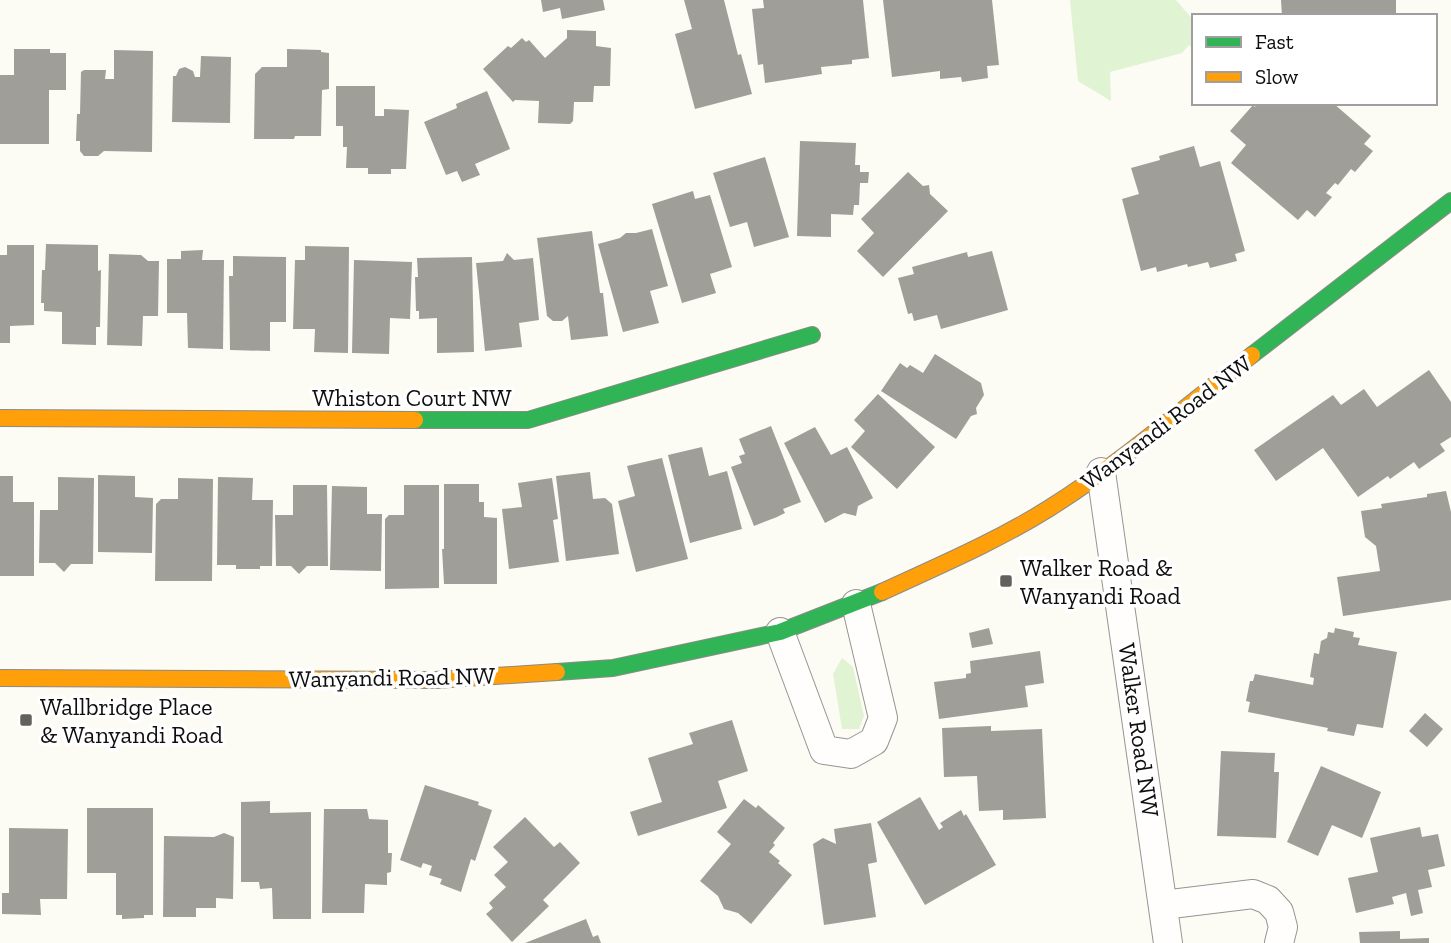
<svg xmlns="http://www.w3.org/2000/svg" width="1451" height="943" font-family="'Zilla Slab',serif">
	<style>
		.green { fill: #e0f3d2 }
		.building { fill: #9f9e99 }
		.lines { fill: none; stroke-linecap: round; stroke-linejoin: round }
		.street-casing { stroke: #959592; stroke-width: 30 }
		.fast-casing { stroke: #8c8b88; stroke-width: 18 }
		.slow-casing { stroke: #8c8b88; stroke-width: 18 }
		.street { stroke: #fffefd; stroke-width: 28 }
		.fast { stroke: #30b455; stroke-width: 16 }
		.slow { stroke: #ff9f0a; stroke-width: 16 }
		.poi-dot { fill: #61615e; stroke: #fff; stroke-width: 2.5 }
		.labels { text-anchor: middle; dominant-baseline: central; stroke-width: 7; stroke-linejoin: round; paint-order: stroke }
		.street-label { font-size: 24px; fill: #0e0e0e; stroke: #fff }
		.poi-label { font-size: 24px; fill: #0e0e0e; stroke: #fff; text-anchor: start }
	</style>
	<rect width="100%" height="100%" fill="#fcfbf4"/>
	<path class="green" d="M1070 0H1176L1194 21V49L1189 45 1182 53 1110 72 1111 101 1078 81Z
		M842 658 853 667 864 716 859 729H842L833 674Z"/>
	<path class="building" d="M541 0H603L605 10 562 19 560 8 543 12Z
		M684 0H724L738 55 741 54 752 94 695 109 675 34 692 29Z
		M763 0H863L869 58 852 60V64L821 67 822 74 765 83 763 64 758 65 752 9 764 8Z
		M883 0H992L999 65 987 66 988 78 962 82 961 77 940 79V71L892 77Z
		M1281 0H1396V16H1282Z
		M567 30 596 31V46L611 48 610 86H594L593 102H574L573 121 570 124 538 123 539 101 515 100 513 102 483 69 508 46 511 48 522 38 526 42 529 40 545 58 567 38Z
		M14 49H50V53H66V90H49V144H0V75H14Z
		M287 49 321 50V52L329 53V89L322 90 321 136H295L294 139H254L255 74 262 67H287Z
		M114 50 153 51 152 152 104 151 98 156H84L80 151V141H76L77 114H80L81 72 84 70H106L105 79H114Z
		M201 56 231 57 230 123 172 122 173 76H176L179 69 185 67 193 71 195 77H200Z
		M336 86H375V116H384V109L409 110 406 169H391V174H368V168H346L347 147H343V126H336Z
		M487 91 510 149 475 164 480 175 462 182 457 171 446 175 424 122 457 108 456 104Z
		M1257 103H1333L1371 136 1364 144 1373 151 1355 172 1351 169 1338 185 1335 183 1326 193 1332 197 1315 217 1307 210 1298 220 1231 163 1246 145 1230 131 1253 105 1255 107Z
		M800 141 856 143 855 165H860V172H869L868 183H860L859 205H854L853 215 831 214V237L797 236Z
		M1194 146 1200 167 1220 161 1245 251 1235 254 1237 261 1210 268 1208 262 1188 267 1187 264 1157 272 1156 267 1141 271 1122 199 1139 194 1131 168 1160 160 1159 156Z
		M765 157 789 237 754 247 747 222 730 227 713 173Z
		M908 172 923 186 929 185 930 194 948 211 883 277 857 251 874 233 861 219Z
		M693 191 695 199 710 195 732 267 710 274 716 293 682 303 652 204Z
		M652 229 668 286 650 291 659 323 623 332 598 244 620 238 626 233H636Z
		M592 231 600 293H603L608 336 571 340 568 316 562 321H553L547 316 537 238Z
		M46 244 98 245V271L101 270 100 327H96V345L62 344V312L44 311V303H41L42 270H45Z
		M7 245H34V325L10 326V343H0V255H7Z
		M305 246 349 247 348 353 314 352 315 329H293L295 260H305Z
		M203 250 202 260H224L223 349 188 348 187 313H167V259H181V251Z
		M992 251 1008 310 941 329 937 315 914 321 912 313 908 314 898 278 914 274 912 267 967 252 968 257Z
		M507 253 514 260 533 258 539 320 519 323 522 347 485 351 476 263 503 261Z
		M109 254 141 255 148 261H159L158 316H143L142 346 107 345Z
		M233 256 286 257V322H270V351L230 350 229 276H233Z
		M472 257 474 352 437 353V318L419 319V311H416L415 277H418L417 258Z
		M354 260 412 262 410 319 390 318 389 354 352 353Z
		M935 354 981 383 984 395 976 408 977 414 971 416 956 439 881 391 900 363 907 368 910 365 923 373Z
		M1429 370 1451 402V437L1440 444 1445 451 1419 469 1414 462 1390 479 1388 476 1358 497 1323 448 1276 481 1254 450 1333 395 1341 405 1364 389 1377 407Z
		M878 394 935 447 897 489 851 447 865 431 854 420Z
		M771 426 801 502 783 509 785 513 777 517 754 526 731 467 742 463 739 456 745 454 739 439Z
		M815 427 831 455 847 447 873 498 858 506 856 516 844 513 825 523 784 443Z
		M702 447 709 476 727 471 742 529 690 543 668 455Z
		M662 458 688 559 636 572 618 501 635 496 627 466Z
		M590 472 593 499 605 498 612 504 619 554 566 561 556 476Z
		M98 475 135 476V497L153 498 152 553 98 552Z
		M0 476H13V502H34V576H0Z
		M58 477 94 478 93 564H71L64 572 55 563H39L40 510H58Z
		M218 477 253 478 252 500H273L272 566H260V569H236V565H217Z
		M178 478 213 479 212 581H155L156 504 161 499H178Z
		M552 478 558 519 553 520 559 562 509 569 502 509 522 507 518 483Z
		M444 484H479V502H484V517L497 518V584H444L442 549H444Z
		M293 485H327L328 566H307L299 574 291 566H276L275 515H293Z
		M404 485H439V588L385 589V519L389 515H404Z
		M332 486 367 487V514H382L381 571 330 570Z
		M1446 491 1451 512V600L1343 616 1337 577 1380 571 1376 546 1365 537 1361 511 1382 508 1381 504 1427 497V494Z
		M989 628 993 644 972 648 969 633Z
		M1335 628 1354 632 1353 637 1360 638 1358 645 1397 652 1383 728 1357 724 1354 736 1327 731 1328 728 1248 712 1250 702 1246 701 1250 681H1253L1255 674 1313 685 1314 678 1310 677 1314 653 1319 654 1321 641 1327 638 1328 632 1334 633Z
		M1040 651 1044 683 1025 686 1028 707 939 719 934 682 966 678V674L971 673 970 661Z
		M1425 713 1443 729 1427 747 1409 731Z
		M732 720 748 771 718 781 727 808 638 836 630 812 662 802 648 758 693 744 689 733Z
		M991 726V731L1042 729 1046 818 1003 820V810L979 811 977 776 944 777 942 728Z
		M1221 751 1275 753 1274 772H1279L1276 838 1217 836Z
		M1321 766 1381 792 1362 838 1332 825 1318 856 1287 842Z
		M425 785 479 802 478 805 492 810 475 861 471 859 461 892 440 884 442 879 429 875 432 866 423 863 421 868 400 860Z
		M920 797 939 830 943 827 940 823 961 810 964 816 966 814 996 865 925 905 877 822Z
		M744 799 756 808 758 805 785 828 773 843 775 845 769 852 780 861 778 863 792 875 751 924 738 913 724 909 718 896 700 881 731 844 717 832Z
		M270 801V813L311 812V919H273L272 888 260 889 259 882H241V802Z
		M87 808H153V915H144V918L122 919V915H116V873H87Z
		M324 809H367L369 819 388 820V853H392L391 872 387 873V885L365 884 364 913H322Z
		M525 817 554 847 560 842 580 863 543 900 549 906 512 942 486 914 493 908 489 903 506 887 494 875 508 862 493 847Z
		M871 823 877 862 868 864 876 917 824 925 813 844 823 838 836 844 834 829Z
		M1420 827 1422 837 1438 834 1445 866 1428 870 1432 887 1418 890 1423 913 1411 916 1406 893 1392 897 1394 904 1356 913 1348 878 1378 872 1370 838Z
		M9 828 68 829 67 899H40L41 915 2 914V893H9Z
		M224 833 234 837 233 899 216 898V908H196V917H163L164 836 214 837Z
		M586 919 593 937 598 935 601 943H525Z
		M1400 931V939L1429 938V943H1360L1359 932Z"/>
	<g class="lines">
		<g class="street-casing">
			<path id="street" d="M1101 472 1168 943
				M780 632 824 750 851 754 874 741 883 718 856 604
				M1163 905 1253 894 1268 900 1279 912 1283 927 1279 943"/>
		</g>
		<g class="fast-casing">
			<path id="fast" d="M1252 355 1451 201
				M415 420H528L812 335
				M557 672 613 668 780 632 882 592"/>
		</g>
		<g class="slow-casing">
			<path id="slow" d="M0 418 415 420
				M882 592C938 566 995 542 1048 509 1120 464 1185 407 1252 355
				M0 678 435 680 557 672"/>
		</g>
		<use href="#street" class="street"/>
		<use href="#fast" class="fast"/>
		<use href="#slow" class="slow"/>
	</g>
	<g class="poi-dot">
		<rect x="999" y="574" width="14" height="14" rx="3.5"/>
		<rect x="19" y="713" width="14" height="14" rx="3.5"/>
	</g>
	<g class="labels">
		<g class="street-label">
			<text x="412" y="397">Whiston Court NW</text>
			<text transform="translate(1166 422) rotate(-37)">Wanyandi Road NW</text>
			<text transform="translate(392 677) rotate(-1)">Wanyandi Road NW</text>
			<text transform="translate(1139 730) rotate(82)">Walker Road NW</text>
		</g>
		<g class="poi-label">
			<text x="1020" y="567">Walker Road &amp;<tspan x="1020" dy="28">Wanyandi Road</tspan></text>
			<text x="40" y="706">Wallbridge Place<tspan x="40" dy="28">&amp; Wanyandi Road</tspan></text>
		</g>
	</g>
	<rect x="1192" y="14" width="245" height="91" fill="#ffffff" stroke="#9f9f9f" stroke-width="2"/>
	<rect x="1206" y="37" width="35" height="10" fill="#30b455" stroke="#9f9f9f" stroke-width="2"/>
	<text x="1255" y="49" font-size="21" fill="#0e0e0e">Fast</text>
	<rect x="1206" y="72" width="35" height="10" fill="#ff9f0a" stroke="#9f9f9f" stroke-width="2"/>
	<text x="1255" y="84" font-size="21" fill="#0e0e0e">Slow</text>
</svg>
